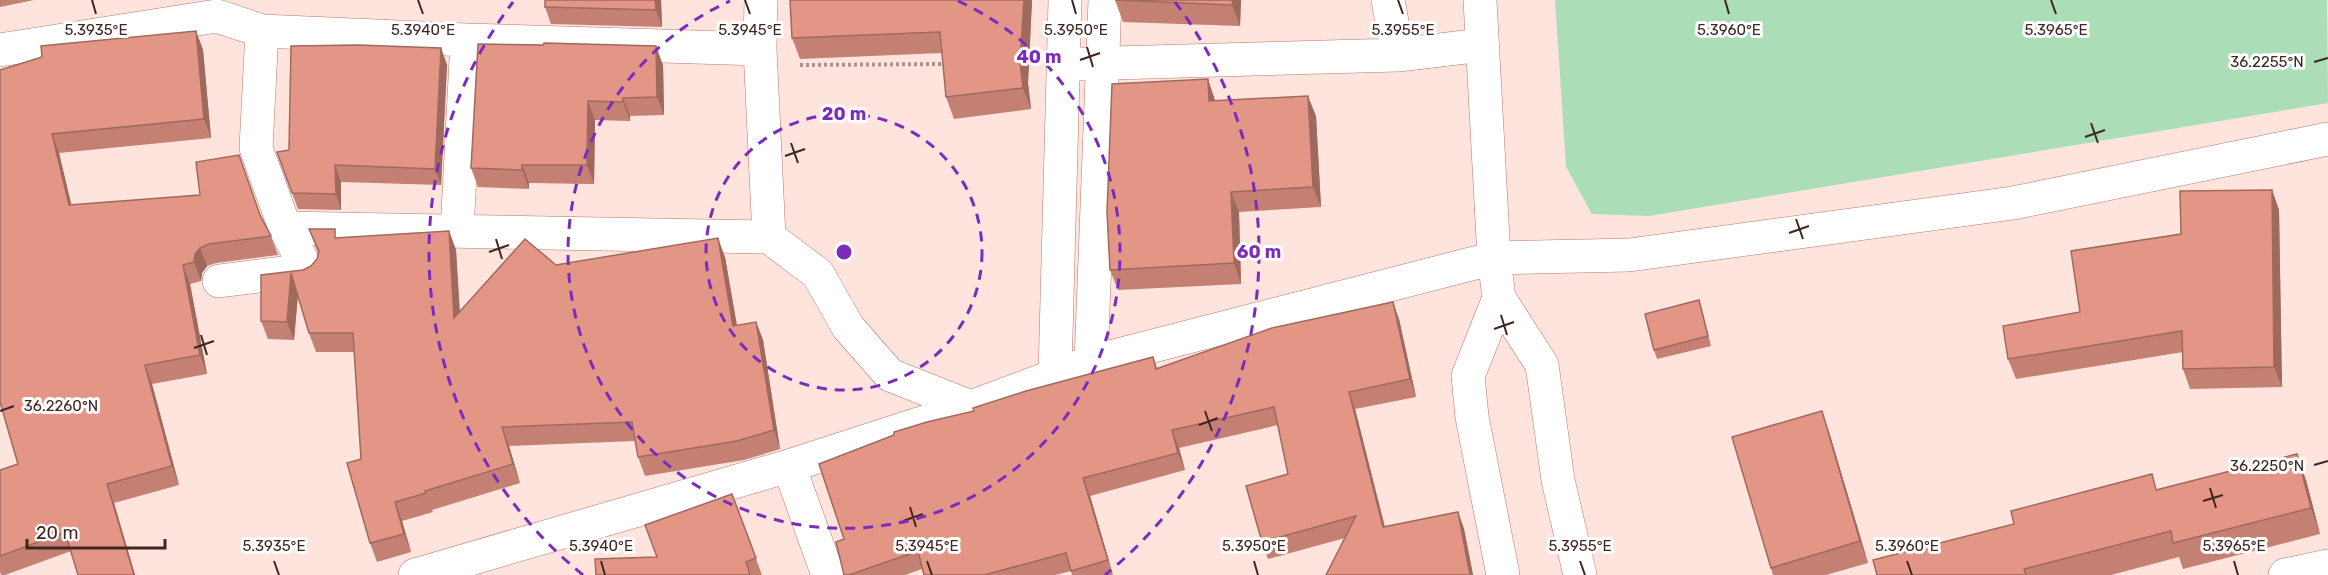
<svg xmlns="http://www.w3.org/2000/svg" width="2328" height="575" font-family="Rubik,sans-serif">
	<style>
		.green { fill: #abdeb7 }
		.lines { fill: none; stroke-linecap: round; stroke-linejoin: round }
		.street-casing { stroke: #b6796d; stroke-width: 34 }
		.primary-casing { stroke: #b6796d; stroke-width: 34 }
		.path { stroke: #ac918c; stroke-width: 4; stroke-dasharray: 3 3; stroke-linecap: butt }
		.street { stroke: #fff; stroke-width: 33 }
		.primary { stroke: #fff; stroke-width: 33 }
		.wall { fill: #c48173 }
		.shaded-wall { fill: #a0695e }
		.building { fill: #e49686; stroke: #a0695e; stroke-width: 1.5 }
		.ticks { fill: none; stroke: #3f2621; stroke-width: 2 }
		.ring { fill: none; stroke: #7b2cbf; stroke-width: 3; stroke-dasharray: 10 8 }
		.ticks-label { font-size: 15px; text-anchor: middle; fill: #3f2621; stroke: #fff; stroke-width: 6; stroke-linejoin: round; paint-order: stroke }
		.centre { fill: #7b2cbf; stroke: #fff; stroke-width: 3 }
		.ring-label { font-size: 18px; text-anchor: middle; font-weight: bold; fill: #7b2cbf; stroke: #fff; stroke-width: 6; stroke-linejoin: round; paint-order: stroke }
	</style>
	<rect width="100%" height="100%" fill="#ffe3dd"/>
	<path class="green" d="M1555 0H2327L2328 103 1649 216 1592 214 1566 167Z"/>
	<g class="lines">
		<g class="street-casing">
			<path id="street" d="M761 0 760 49 769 237 818 274 848 327 890 375 971 407
				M1388 0 1398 55 1482 45
				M262 31 256 148 285 228 769 237
				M0 50 217 16 262 31 467 40 760 49
				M1079 64 1398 55
				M457 231 467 40
				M219 281 307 270 285 228
				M1091 362 1105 0
				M1055 374 1065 0
				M789 466 828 575
				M415 575 789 466 971 407 1091 362 1494 258 1629 255 2013 203 2328 139
				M2285 575 2328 566"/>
		</g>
		<g class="primary-casing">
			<path id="primary" d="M1480 0 1494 258 1499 298 1542 365 1558 480 1580 575
				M1499 298 1468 376 1472 417 1503 575"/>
		</g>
		<path class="path" d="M800 65 946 64"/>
		<use href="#street" class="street"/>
		<use href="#primary" class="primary"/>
	</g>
	<path class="wall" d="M0 0H34L0 7Z
		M545 0H661L662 27 551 24 545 7Z
		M790 0H1032L1028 83 1031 109 954 119 946 97 942 53 800 59 792 38Z
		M1115 0H1241L1240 26 1123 22Z
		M196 31 203 50 211 138 59 153 71 205 261 216 271 236 278 255 216 263 207 266 202 273 201 281 190 284 207 374 152 384 179 485 114 503 135 575H78L71 551 5 575H1L0 572V470L18 464 42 57Z
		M478 44 663 65 664 115 630 116V121L595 120 594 184 529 183V189L478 187 471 168Z
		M441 48 447 65 441 185 341 182V210L298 209 277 152 289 150Z
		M1215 101 1316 116 1321 207 1239 212 1241 284 1118 290 1110 270Z
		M2272 190 2279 210 2282 387 2190 389 2183 369V352L2016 379 2008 359 2080 312 2181 234Z
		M309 229 338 238 449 231 456 250 460 312 556 265 725 257 737 325 756 322 763 340 780 449 744 460 645 476 638 457 635 441 509 446 520 483 432 510 433 512 402 521 411 552 377 562 370 543 361 459 354 352H316L309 333 298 296 294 340 268 339 261 321 303 270 311 266 317 259 318 253Z
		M1702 310 1711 346 1657 359 1654 350Z
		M1399 319 1416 397 1355 409 1385 527 1458 512 1464 529 1473 575H1326L1345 538 1268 559 1262 542 1288 474 1278 425 1179 448 1185 470 1090 496 1113 575H1072L1071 571 1055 575H924L922 569 905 575H844V539L1153 357 1157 368Z
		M1829 432 1868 563 1826 575H1773L1771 568Z
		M2306 480 2320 534 2183 569 2179 557 2111 575H1877L2014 524 2158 490Z
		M732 494 762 575H596L657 557Z"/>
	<path class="shaded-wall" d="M655 0H661L662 27 656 10Z
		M1024 0H1032L1028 83 1031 109 1023 88 1020 62Z
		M1233 0H1241L1240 26 1232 5Z
		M196 31 203 50 211 138 204 119Z
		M656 46 663 65 664 115 657 97Z
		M441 48 447 65 441 185 435 169Z
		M1208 79 1215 100 1216 121 1209 101Z
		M1308 96 1316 116 1321 207 1313 187Z
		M623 98 630 116V121L623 102Z
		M588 101 595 120 594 184 587 165Z
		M52 134 59 153 76 224 69 205Z
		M335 165 341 182V210L336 194Z
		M522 165 529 183V189L522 170Z
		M2272 190 2279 210 2282 387 2274 367Z
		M1231 192 1239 212 1241 284 1234 263Z
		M449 231 456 250 461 337 454 318Z
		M718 238 725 257 740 345 733 326Z
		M200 248 207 266 202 273 201 281 194 262 195 254Z
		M183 265 190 284 207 374 200 355Z
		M291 273 298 292 294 340 287 322Z
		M1393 302 1399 319 1416 397 1410 379Z
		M756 322 763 340 780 449 774 430Z
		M145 365 152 384 179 485 172 466Z
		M1349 392 1355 409 1389 544 1383 527Z
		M1822 411 1829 432 1868 563 1860 541Z
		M502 427 509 446 520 483 513 464Z
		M1172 430 1179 448 1185 470 1178 453Z
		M2297 454 2306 480 2320 534 2311 508Z
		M1083 478 1090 496 1113 575 1108 560Z
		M107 484 114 503 135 575H134Z
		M395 502 402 521 411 552 404 534Z
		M1458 512 1464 529 1473 575H1470Z"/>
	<path class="building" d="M545 0H655L656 10 545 7Z
		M790 0H1024L1020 62 1023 88 946 97 940 32 792 38Z
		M1115 0H1233L1232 5Z
		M196 31 204 119 52 134 69 205 200 195 196 162 239 155 260 215 271 236 209 244 200 248 195 254 194 262 183 265 200 355 145 365 172 466 107 484 134 575H78L65 532 0 556V470L18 464 0 402V70L42 57 41 46Z
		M544 43 656 46 657 97 623 98V102L588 101 587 165H522V170L471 168 478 44 543 45Z
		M358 45 441 48 435 169 335 165 336 194 292 193 277 152 289 150 291 46Z
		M1208 79 1209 101 1308 96 1313 187 1231 192 1234 263 1110 270 1107 212 1112 84Z
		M2272 190 2274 367 2183 369 2182 331 2008 359 2003 326 2080 312 2071 251 2181 234 2180 191Z
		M309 229H335V238L449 231 454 318 525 239 556 265 718 238 733 326 756 322 774 430 737 441 638 457 632 422 502 427 513 464 425 491 426 493 395 502 404 534 370 543 347 463 361 459 353 333H309L291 273 287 322 261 321V275L303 270 311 266 317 259 319 251Z
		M1699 300 1708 336 1654 350 1645 314Z
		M1393 302 1410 379 1349 392 1383 527 1458 512 1470 575H1326L1356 516 1262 542 1246 486 1288 474 1274 407 1172 430 1178 453 1083 478 1108 560 1071 571 1066 553 984 575H924L918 551 849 575H844L836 542 844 539 819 464 894 435V432L927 422 974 411 973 408 1026 391 1153 357 1156 369 1272 328Z
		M1822 411 1860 541 1771 568 1732 437Z
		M2297 454 2311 508 2173 543 2171 531 2024 569 2026 575H1877L1873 560 2014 524 2011 511 2152 474 2156 490Z
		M732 494 756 558 746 562 750 575H596L595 559 657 557 645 525Z"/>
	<path class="ticks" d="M92 0 96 14M418 0 423 14M745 0 750 14M1072 0 1076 14M1398 0 1403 14M1725 0 1729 14M2051 0 2056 14M1087 47 1093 67M1080 60 1100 53M2314 62 2328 58M2091 123 2098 143M2085 137 2105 130M791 143 798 163M785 156 805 149M1796 219 1803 239M1789 233 1809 226M496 239 502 259M489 252 509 245M1501 315 1507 335M1494 329 1514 322M201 335 207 355M194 348 214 341M0 411 14 406M1205 411 1212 431M1199 425 1218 418M2314 465 2328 461M2210 488 2216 508M2203 501 2223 495M910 507 916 527M903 521 923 514M274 561 279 575M601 561 605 575M927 561 932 575M1254 561 1258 575M1580 561 1585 575M1907 561 1912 575M2234 561 2238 575"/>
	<g class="ring">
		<circle cx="844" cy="252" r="138"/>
		<path d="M958 1A276 276 0 1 1 730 1"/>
		<path d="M583 575A415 415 0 0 1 513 2M1175 2A415 415 0 0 1 1105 575"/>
	</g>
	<g class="ticks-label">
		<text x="96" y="35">5.3935°E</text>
		<text x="423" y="35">5.3940°E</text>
		<text x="750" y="35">5.3945°E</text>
		<text x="1076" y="35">5.3950°E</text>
		<text x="1403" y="35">5.3955°E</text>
		<text x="1729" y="35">5.3960°E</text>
		<text x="2056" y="35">5.3965°E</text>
		<text x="2267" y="67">36.2255°N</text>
		<text x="61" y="411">36.2260°N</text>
		<text x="2267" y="471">36.2250°N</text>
		<text x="274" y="551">5.3935°E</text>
		<text x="601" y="551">5.3940°E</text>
		<text x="927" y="551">5.3945°E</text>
		<text x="1254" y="551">5.3950°E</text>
		<text x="1580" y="551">5.3955°E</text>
		<text x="1907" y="551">5.3960°E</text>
		<text x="2234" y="551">5.3965°E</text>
	</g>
	<circle cx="844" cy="252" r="9" class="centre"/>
	<g class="ring-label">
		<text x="1039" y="63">40 m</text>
		<text x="844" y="120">20 m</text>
		<text x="1259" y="258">60 m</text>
	</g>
	<path d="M27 539v9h138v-9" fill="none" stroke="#3f2621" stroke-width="3"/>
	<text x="36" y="539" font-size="18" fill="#3f2621" stroke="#ffffff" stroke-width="4.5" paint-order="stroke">20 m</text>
</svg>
